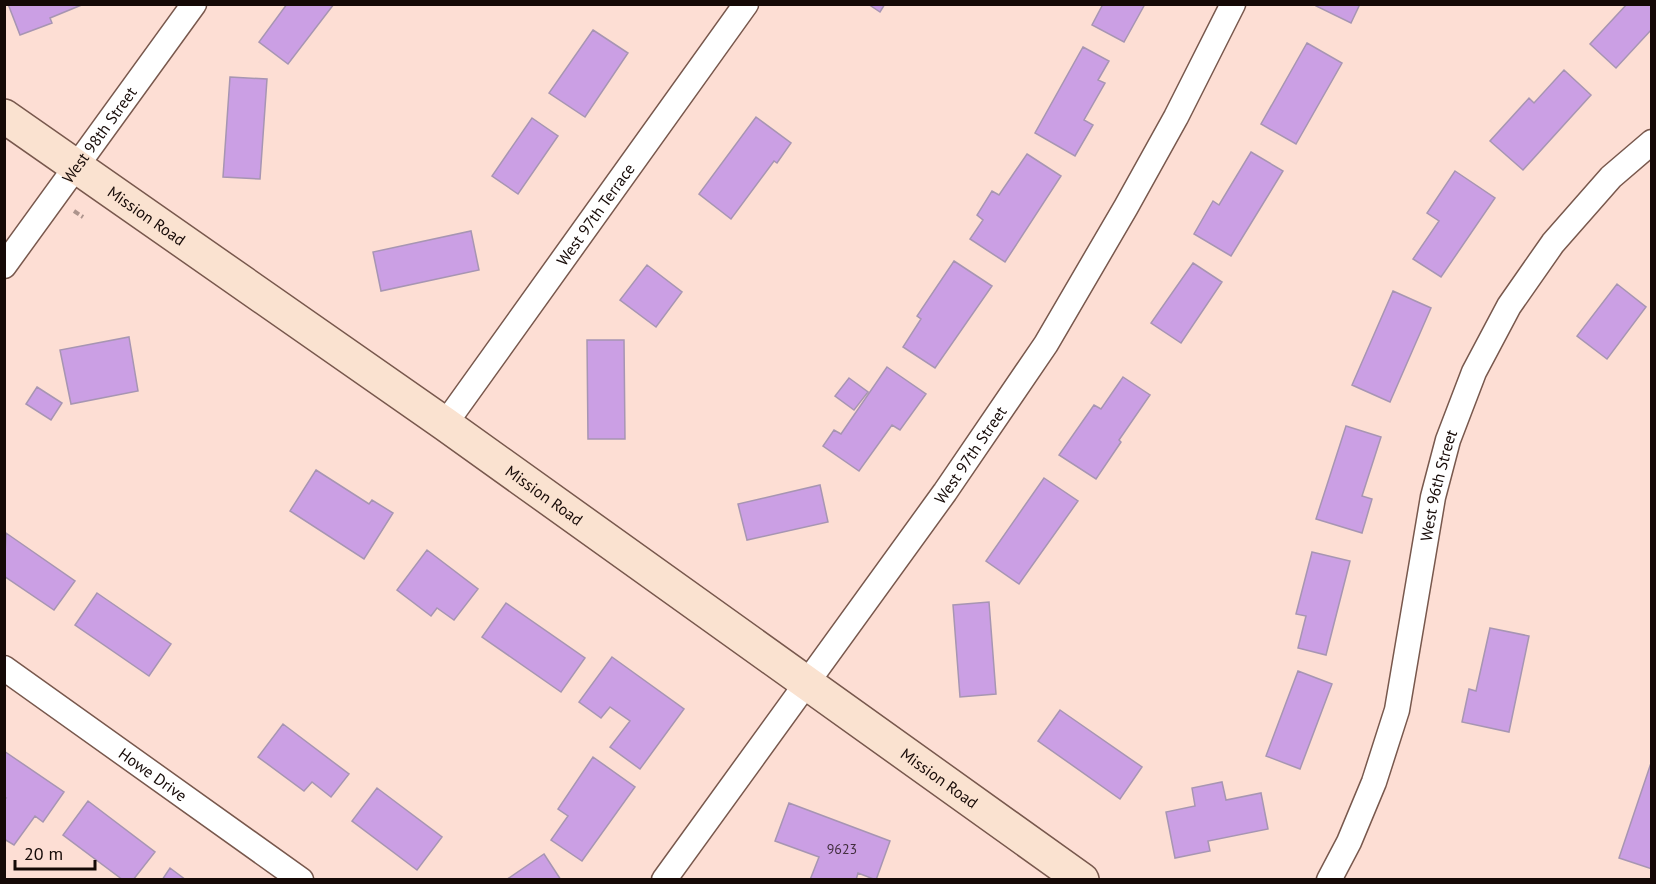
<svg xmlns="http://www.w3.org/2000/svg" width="1656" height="884" font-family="'PT Sans',sans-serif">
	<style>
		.building { fill: #cb9fe4; stroke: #a795b2; stroke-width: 1.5 }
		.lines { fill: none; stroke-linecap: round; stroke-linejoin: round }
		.minor-casing { stroke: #78584d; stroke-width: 27 }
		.secondary-casing { stroke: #78584d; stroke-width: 36 }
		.path { stroke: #ad948d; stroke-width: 4; stroke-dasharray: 6 3; stroke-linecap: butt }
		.minor { stroke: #fff; stroke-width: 24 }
		.secondary { stroke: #fae2d0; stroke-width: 33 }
		.labels { text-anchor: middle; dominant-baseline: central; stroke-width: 5; stroke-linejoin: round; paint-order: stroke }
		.number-label { font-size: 14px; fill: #422e3e }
		.street-label { font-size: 16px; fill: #150906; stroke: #fdded4 }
	</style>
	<rect width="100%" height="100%" fill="#fdded4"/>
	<path class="building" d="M8 4H84L50 18 52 23 20 35Z
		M287 4H334L288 64 259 42Z
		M868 4H885L880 12Z
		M1103 4H1145L1124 42 1092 25Z
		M1317 4H1360L1351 23 1316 6Z
		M1627 4H1652V29L1616 68 1590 44Z
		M593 30 628 53 585 117 549 93Z
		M1307 43 1342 63 1296 144 1261 124Z
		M1083 47 1109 61 1098 80 1105 83 1084 120 1093 125 1075 156 1035 133Z
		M1564 70 1591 95 1523 170 1490 141 1529 98 1534 103Z
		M230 77 267 79 260 179 223 177Z
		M756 117 791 143 777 163 774 161 731 219 699 194Z
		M532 118 558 136 518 194 492 176Z
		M1251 152 1283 171 1231 256 1194 234 1213 201 1219 205Z
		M1027 154 1061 176 1005 262 970 239 983 220 977 215 992 191 999 195Z
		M1455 171 1495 198 1441 277 1413 259 1439 221 1427 213Z
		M471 231 479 270 381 291 373 252Z
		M954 261 992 286 935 368 903 347 921 319 917 316Z
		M1193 263 1222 282 1181 343 1151 323Z
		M647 265 682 292 656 327 620 300Z
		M1617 284 1646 307 1607 359 1577 336Z
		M1393 291 1431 308 1390 402 1352 385Z
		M129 337 138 391 71 404 60 350Z
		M587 340H624L625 439H588Z
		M887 367 926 394 900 430 892 425 859 471 823 446 834 430 841 434Z
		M1123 377 1150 395 1119 440 1121 442 1096 479 1059 455 1094 405 1101 409Z
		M849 378 868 392 854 410 835 396Z
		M37 387 62 403 51 420 26 404Z
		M1346 426 1381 437 1362 496 1372 499 1362 533 1316 519Z
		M316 470 369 504 372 500 393 513 364 559 290 511Z
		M1044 478 1078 501 1019 584 986 561Z
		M820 485 828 522 747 540 738 504Z
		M6 533 75 581 54 610 4 576Z
		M427 550 478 589 454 620 437 608 431 616 397 590Z
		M1312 552 1350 561 1326 655 1298 648 1306 616 1296 614Z
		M97 593 171 644 149 676 75 625Z
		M989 602 996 694 960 697 953 605Z
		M506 603 585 658 561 692 482 637Z
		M1490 628 1529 636 1509 732 1462 722 1469 689 1476 691Z
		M612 657 684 709 640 769 610 747 630 721 610 707 601 718 579 702Z
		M1298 671 1332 684 1300 769 1266 756Z
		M1060 710 1142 767 1120 799 1038 741Z
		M283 724 349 774 331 797 312 782 304 791 258 757Z
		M4 751 64 792 43 822 35 816 14 845 4 839V800L6 798 4 797Z
		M593 757 635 787 582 861 551 840 568 816 558 809Z
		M1651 763H1652V869L1619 858Z
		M1222 782 1226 800 1261 793 1268 829 1208 841 1210 851 1175 858 1166 812 1195 806 1192 788Z
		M377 788 442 837 417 870 352 821Z
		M88 801 155 852 133 880H123L63 835Z
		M789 803 890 841 876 880 858 873 856 880H810L819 857 775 841Z
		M544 854 561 880H506Z
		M170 868 186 880H162Z"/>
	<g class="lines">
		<g class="minor-casing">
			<g id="minor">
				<path id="s1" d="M4 266 194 4"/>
				<path id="s2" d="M445 424 746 4"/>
				<path id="s3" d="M4 668 301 880"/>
				<path id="s4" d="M664 880 945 492 1046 344 1126 207 1176 117 1233 4"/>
				<path id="s5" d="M1329 880 1349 842 1374 782 1397 710 1433 497 1448 440 1474 372 1509 306 1553 243 1611 177 1652 142"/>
			</g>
		</g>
		<g class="secondary-casing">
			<g id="secondary">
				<path id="s6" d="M4 116 445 424 1082 880"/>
			</g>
		</g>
		<path class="path" d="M74 211 83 217"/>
		<use href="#minor" class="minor"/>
		<use href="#secondary" class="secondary"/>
	</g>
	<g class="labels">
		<g class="number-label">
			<text x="842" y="849">9623</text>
		</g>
		<g class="street-label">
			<text stroke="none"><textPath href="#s1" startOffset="162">West 98th Street</textPath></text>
			<text stroke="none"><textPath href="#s2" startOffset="258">West 97th Terrace</textPath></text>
			<text stroke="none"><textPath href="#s6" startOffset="174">Mission Road</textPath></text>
			<text stroke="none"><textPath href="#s4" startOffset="524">West 97th Street</textPath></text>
			<text stroke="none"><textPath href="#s5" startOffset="412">West 96th Street</textPath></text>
			<text stroke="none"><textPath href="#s6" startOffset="660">Mission Road</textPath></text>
			<text stroke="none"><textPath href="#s3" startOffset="183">Howe Drive</textPath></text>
			<text stroke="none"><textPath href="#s6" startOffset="1146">Mission Road</textPath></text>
		</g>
	</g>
	<rect width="1656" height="884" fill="none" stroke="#150906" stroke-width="12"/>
	<path d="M15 860v9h80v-9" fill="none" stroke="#150906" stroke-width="3"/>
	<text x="24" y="860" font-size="18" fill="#150906" stroke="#fdded4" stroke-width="4.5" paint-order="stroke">20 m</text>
</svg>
